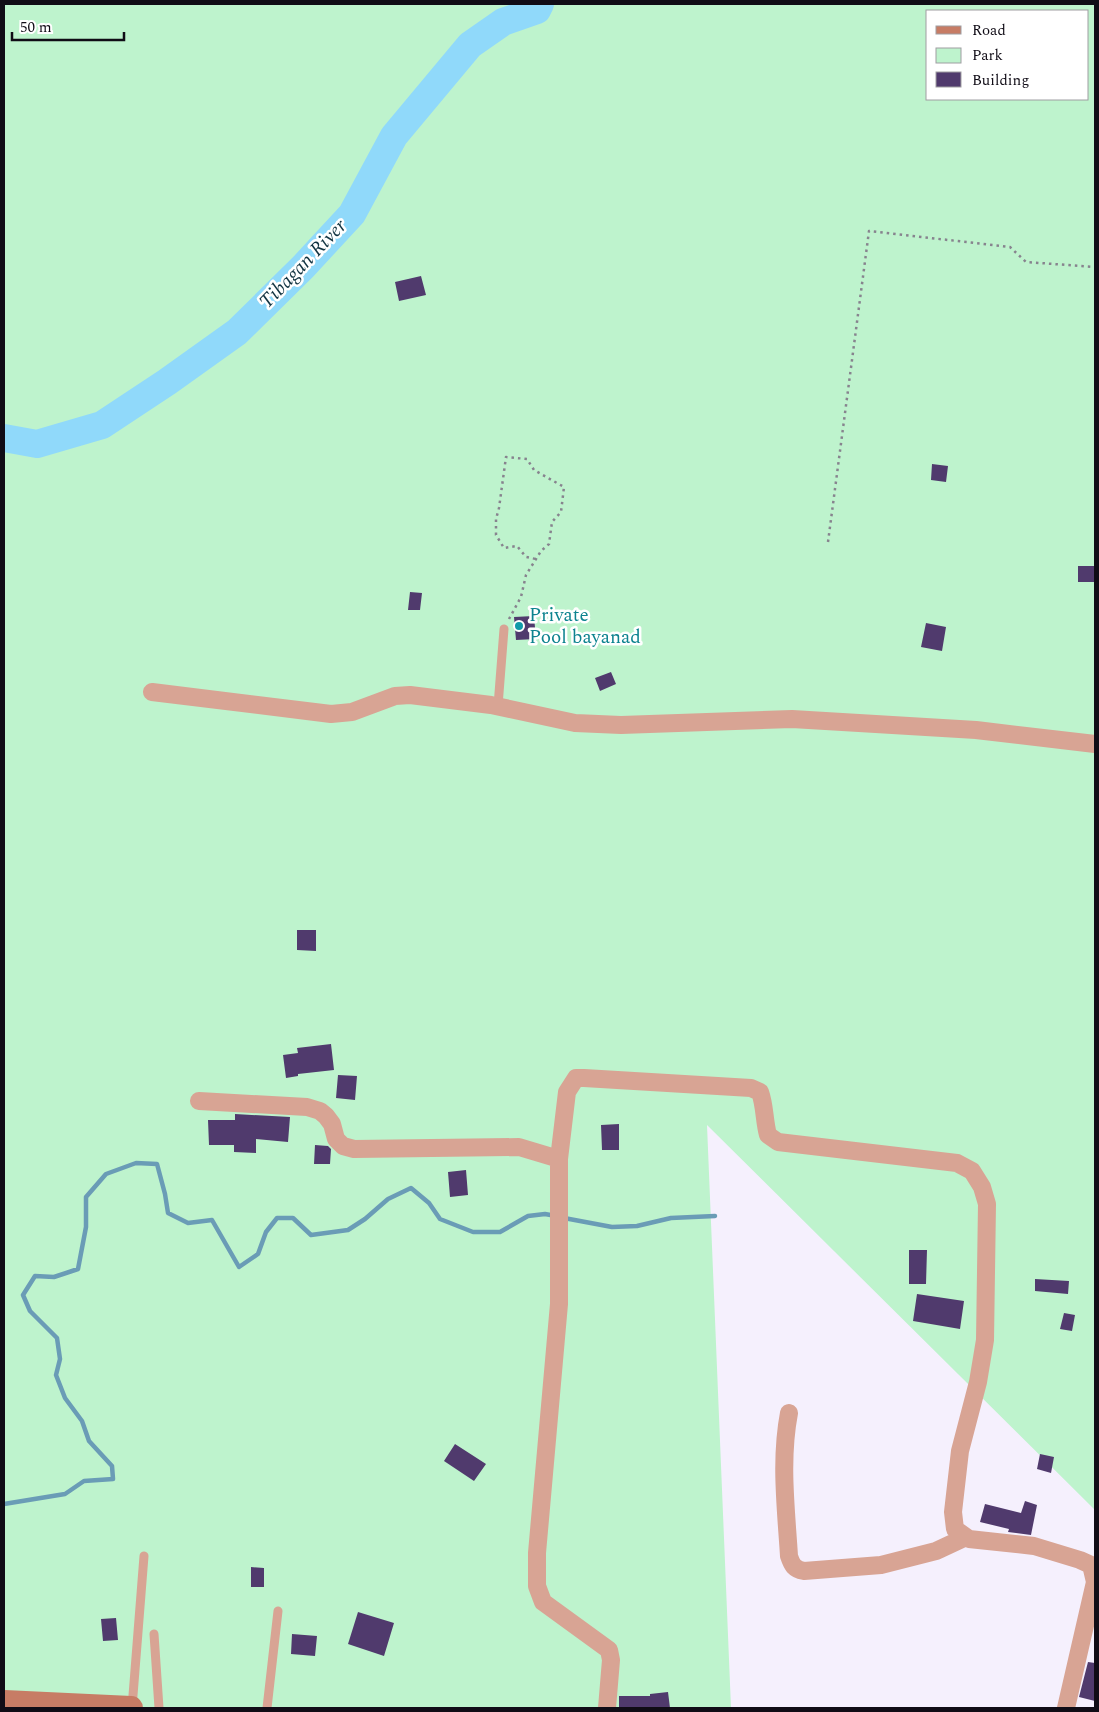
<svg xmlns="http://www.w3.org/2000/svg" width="1099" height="1712" font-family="Spectral,serif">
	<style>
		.green { fill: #bef3cd; fill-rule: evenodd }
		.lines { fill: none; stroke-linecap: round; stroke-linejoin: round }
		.stream { stroke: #6a9cb6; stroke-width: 4.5 }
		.river { stroke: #90d9fa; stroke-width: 28 }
		.building { fill: #503a6d }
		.path { stroke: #87838e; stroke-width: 2.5; stroke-dasharray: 2.5 4; stroke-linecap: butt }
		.lane { stroke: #d8a494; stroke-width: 9 }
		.street { stroke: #d8a494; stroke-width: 18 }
		.secondary { stroke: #c77c65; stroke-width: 24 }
		.culture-dot { fill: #0f9aa8; stroke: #fff; stroke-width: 2 }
		.labels { text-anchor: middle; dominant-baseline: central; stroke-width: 5; stroke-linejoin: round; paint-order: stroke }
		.culture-label { font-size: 19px; fill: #0d838f; stroke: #fff; text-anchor: start }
		.water-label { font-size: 20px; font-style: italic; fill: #123442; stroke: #fff }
	</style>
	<rect width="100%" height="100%" fill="#f5f0fd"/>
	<path class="green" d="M4 4H1095V1510L707 1125 731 1708H4ZM928 11H1088V99H928Z"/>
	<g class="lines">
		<path class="stream" d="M564 1218 612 1227 637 1226 671 1218 715 1216
			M4 1504 65 1494 84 1481 113 1479 112 1466 89 1441 82 1421 65 1398 56 1375 60 1359 57 1338 30 1311 23 1295 35 1276 54 1277 78 1269 86 1227V1197L106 1174 136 1163 157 1164 165 1194 168 1213 188 1223 212 1220 239 1267 258 1254 266 1232 277 1218H293L311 1235 348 1230 365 1219 388 1199 411 1188 429 1203 440 1219 473 1232H500L528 1216 545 1214 556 1216"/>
		<path class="river" d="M4 438 37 444 102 425 167 382 237 332 303 267 352 214 394 136 470 45 503 22 537 10 540 4"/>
	</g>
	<path class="building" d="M421 276 426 295 399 301 395 282Z
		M932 464 948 466 946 482 931 480Z
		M1078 566H1095V582H1078Z
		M410 592 422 593 420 610H408Z
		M534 616 536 639 516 640 514 617Z
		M926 623 946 627 942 651 921 647Z
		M611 672 616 684 600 691 595 678Z
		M297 930H316V951L297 950Z
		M331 1044 334 1070 298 1074V1076L286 1078 283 1055 298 1053 297 1048Z
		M338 1075 357 1076 355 1100 336 1098Z
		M235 1114 290 1117 288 1142 256 1139V1153L234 1152V1145H209L208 1120H235Z
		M619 1124V1150H602L601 1125Z
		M315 1145 328 1146 331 1149 330 1164H314Z
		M466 1170 468 1195 450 1197 448 1172Z
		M909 1250H927L926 1284H909Z
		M1035 1279 1069 1281 1068 1294 1035 1291Z
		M917 1294 964 1301 960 1329 913 1321Z
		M1064 1313 1075 1315 1072 1331 1060 1329Z
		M455 1444 486 1464 474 1481 444 1461Z
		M1040 1454 1054 1457 1051 1473 1037 1469Z
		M1025 1501 1037 1505 1031 1535 1008 1532 1009 1529 980 1522 985 1504 1021 1513Z
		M251 1567 264 1568V1587H251Z
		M358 1612 394 1623 384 1656 348 1644Z
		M116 1618 118 1640 103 1641 101 1619Z
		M292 1634 317 1636 315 1656 291 1654Z
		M1088 1662 1095 1663V1701L1079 1697Z
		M668 1692 670 1708H619V1696H650V1694Z"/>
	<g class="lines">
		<path class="path" d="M828 542 869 231 1010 247 1026 262 1095 267
			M509 619 521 597 526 575 541 551 549 544 552 522 561 512 564 487 534 470 527 459 506 457 499 508 496 519V535L504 548 517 546 526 557 536 559"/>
		<path class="lane" d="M498 706 504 629
			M154 1634 159 1708
			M132 1708 144 1556
			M267 1708 278 1611"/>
		<path class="street" d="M152 692 331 714 352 712 395 696 410 695 491 705 575 723 621 725 792 719 976 730 1095 744
			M199 1101 307 1107 320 1111 326 1116 332 1124 336 1139 343 1146 354 1149 519 1147 559 1159
			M789 1413C780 1460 786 1508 789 1556 792 1565 794 1569 804 1571L881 1565 936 1551 966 1537
			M607 1708 611 1660 609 1650 543 1602 537 1586V1553L559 1304V1159L567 1092 576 1078H584L751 1088 760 1092C765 1106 764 1120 768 1135L778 1142 957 1163 972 1171 982 1187 987 1204 985 1340 978 1382 960 1451 953 1512 955 1529 969 1539 1034 1546 1080 1560 1091 1565 1095 1582 1066 1708"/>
		<path class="secondary" d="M4 1702 131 1708"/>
	</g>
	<circle class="culture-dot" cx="519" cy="626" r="5"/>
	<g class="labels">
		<g class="culture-label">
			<text x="529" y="615">Private<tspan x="529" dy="22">Pool bayanad</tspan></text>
		</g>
		<g class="water-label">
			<text transform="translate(303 264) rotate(-46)">Tibagan River</text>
		</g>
	</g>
	<rect width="1099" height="1712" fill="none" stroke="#100c16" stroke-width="10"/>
	<rect x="926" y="10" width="162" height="90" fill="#ffffff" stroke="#9f9ea2"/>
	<rect x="936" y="26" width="25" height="8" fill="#c77c65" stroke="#9f9ea2"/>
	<text x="972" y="35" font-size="15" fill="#100c16">Road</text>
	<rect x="936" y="48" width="25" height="15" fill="#bef3cd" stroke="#9f9ea2"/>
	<text x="972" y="60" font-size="15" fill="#100c16">Park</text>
	<rect x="936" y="72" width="25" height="15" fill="#503a6d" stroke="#9f9ea2"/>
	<text x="972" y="85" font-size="15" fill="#100c16">Building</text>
	<path d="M12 32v8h112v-8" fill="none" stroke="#100c16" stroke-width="2.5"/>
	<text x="20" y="32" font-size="15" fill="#100c16" stroke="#ffffff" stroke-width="4" paint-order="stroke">50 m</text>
</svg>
